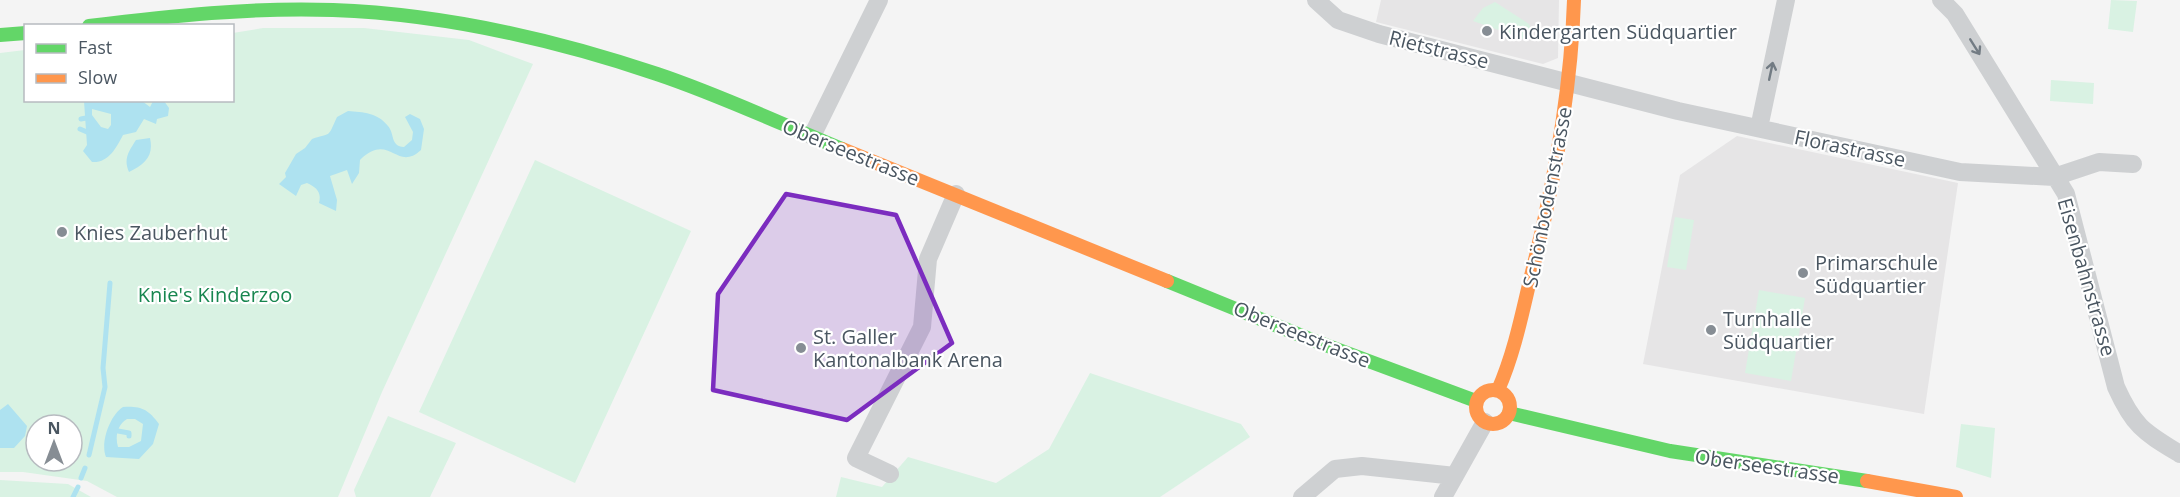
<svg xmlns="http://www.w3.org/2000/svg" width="2180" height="497" font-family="'Open Sans',sans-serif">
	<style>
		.education { fill: #e6e5e6 }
		.green { fill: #d9f2e3; fill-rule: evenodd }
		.water { fill: #aee2f0; fill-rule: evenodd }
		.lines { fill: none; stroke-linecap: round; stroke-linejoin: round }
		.stream { stroke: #aee2f0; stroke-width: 5 }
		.street { stroke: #ced0d2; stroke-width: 18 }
		.fast { stroke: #63d668; stroke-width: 14 }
		.slow { stroke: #ff974d; stroke-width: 14 }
		.oneway { stroke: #727b83 }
		.marked { fill: #7b2cbf; fill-opacity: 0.2; stroke: #7b2cbf; stroke-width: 4.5; stroke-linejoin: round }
		.poi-dot { fill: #868d94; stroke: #fff; stroke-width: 2 }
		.labels { text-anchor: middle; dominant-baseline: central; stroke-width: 4.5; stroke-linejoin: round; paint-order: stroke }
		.poi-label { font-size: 20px; fill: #4a5661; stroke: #fff; text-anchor: start }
		.street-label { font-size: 20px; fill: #4a5661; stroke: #fff }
		.park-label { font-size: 20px; fill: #17864f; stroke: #fff }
	</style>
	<rect width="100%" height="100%" fill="#f4f4f4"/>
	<path class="education" d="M1381 0H1559L1558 58 1543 64 1376 22Z
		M1737 136 1958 183 1924 414 1643 364 1680 175Z"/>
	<path class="green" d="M2111 0 2137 1 2133 32 2108 29Z
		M1495 2 1529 24 1533 32 1527 40 1473 21 1483 8Z
		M263 28H364L469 40 533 64 382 392 338 497H117L87 481 23 472H0V53L25 50 26 100H232L233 33ZM36 425H72V461H36Z
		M2051 80 2094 83 2093 104 2050 101Z
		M535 160 691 231 575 483 419 412Z
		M1675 217 1694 220 1686 270 1667 267Z
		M1759 290 1805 298 1791 381 1745 373Z
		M1090 373 1241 424 1250 437 1160 497H836L841 477 882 487 908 457 996 483 1049 449Z
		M388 416 456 443 430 497H356L354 490Z
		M1961 424 1995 428 1991 478 1956 467Z
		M0 480 68 484 91 497H0Z"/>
	<path class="water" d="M84 101H142L150 107 153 101H164L169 108 168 116 157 119 156 124 144 119 136 132 123 135C116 148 109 163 92 162L83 151 87 145ZM92 109 111 114V125L108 129 101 127 92 115Z
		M348 111C363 112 378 113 388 126 395 134 390 146 404 147L412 140 413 132 405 117 410 114 420 119 424 129 421 150C396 173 390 131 360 160L359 173 352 184 347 170 330 176 337 200 336 211 319 203C322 192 316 187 307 183L301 185 296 196 279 184 286 177 285 173 296 154 305 148 312 139C332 132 327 139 337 117Z
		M150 138C154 156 145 164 129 172 123 159 129 151 136 140Z
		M8 404 27 426 25 436 14 448H0V410Z
		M123 407C141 406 148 409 159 424L153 444 139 459 106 457C100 443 110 415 123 407ZM127 419H135L143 424 141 441 129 447H118C115 437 117 425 127 419Z"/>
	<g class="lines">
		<path class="stream" d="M81 119 86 118
			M80 129 87 132
			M118 431 129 433V436
			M89 455 105 387 103 368 110 283
			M81 478 85 468
			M73 497 78 487"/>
		<path class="street" d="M1316 0 1338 20 1379 34 1678 111 1960 172 2054 177 2099 162 2133 164
			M1941 0 1955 14 2066 194 2116 387C2134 427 2144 432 2180 454
			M1759 128 1786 0
			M812 136 879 0
			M890 474 856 458 922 327 928 259 956 194
			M1302 497 1335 469 1362 466 1455 476
			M1443 497 1485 422"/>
		<path class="fast" d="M89 26C170 16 252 7 333 10 443 14 553 39 657 74 720 95 781 124 842 149
			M0 35 26 33
			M1167 281 1312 340 1476 401
			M1509 413 1670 451 1867 481"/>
		<path class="slow" d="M842 149 1167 281
			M1476 407a17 17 0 1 1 34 0a17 17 0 1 1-34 0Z
			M1498 390C1514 354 1522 314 1531 276 1554 185 1571 94 1574 0
			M1867 481 1956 497"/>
	</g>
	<defs><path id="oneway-shaft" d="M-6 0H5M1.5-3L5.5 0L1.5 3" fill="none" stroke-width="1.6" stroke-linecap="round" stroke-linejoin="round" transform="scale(1.5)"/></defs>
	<g class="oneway">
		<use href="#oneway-shaft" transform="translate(1975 47) rotate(58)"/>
		<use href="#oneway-shaft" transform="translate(1771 71) rotate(-78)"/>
	</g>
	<path class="marked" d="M786 194 896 215 952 343 847 420 713 390 718 294Z"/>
	<g class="poi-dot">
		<circle cx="1487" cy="31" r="6"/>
		<circle cx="62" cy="232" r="6"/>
		<circle cx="1803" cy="273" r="6"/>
		<circle cx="1711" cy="330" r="6"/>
		<circle cx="801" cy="348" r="6"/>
	</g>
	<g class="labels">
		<g class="poi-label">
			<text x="1499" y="31">Kindergarten Südquartier</text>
			<text x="74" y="232">Knies Zauberhut</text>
			<text x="1815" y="262">Primarschule<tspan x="1815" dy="23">Südquartier</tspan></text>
			<text x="1723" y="318">Turnhalle<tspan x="1723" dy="23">Südquartier</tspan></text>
			<text x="813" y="336">St. Galler<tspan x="813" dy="23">Kantonalbank Arena</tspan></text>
		</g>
		<g class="street-label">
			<text transform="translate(1439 49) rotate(14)">Rietstrasse</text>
			<text transform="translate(1850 148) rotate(12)">Florastrasse</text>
			<text transform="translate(851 152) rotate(22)">Oberseestrasse</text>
			<text transform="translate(1547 197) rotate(-79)">Schönbodenstrasse</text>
			<text transform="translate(2087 277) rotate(74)">Eisenbahnstrasse</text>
			<text transform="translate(1302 334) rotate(22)">Oberseestrasse</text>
			<text transform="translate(1767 466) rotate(8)">Oberseestrasse</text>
		</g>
		<g class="park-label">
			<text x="215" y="294">Knie's Kinderzoo</text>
		</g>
	</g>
	<rect x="24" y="24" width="210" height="78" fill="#ffffff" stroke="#b7bbc0" stroke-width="1.5"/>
	<rect x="36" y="44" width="30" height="9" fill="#63d668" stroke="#b7bbc0" stroke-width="1.5"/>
	<text x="78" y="54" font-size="18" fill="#4a5661">Fast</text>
	<rect x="36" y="74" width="30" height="9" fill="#ff974d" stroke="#b7bbc0" stroke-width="1.5"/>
	<text x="78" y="84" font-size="18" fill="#4a5661">Slow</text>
	<g transform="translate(54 443)"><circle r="28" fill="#ffffff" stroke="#b7bbc0" stroke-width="1.5"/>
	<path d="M0-4.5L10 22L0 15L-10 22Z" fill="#868d94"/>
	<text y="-9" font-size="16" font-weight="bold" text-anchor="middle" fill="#4a5661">N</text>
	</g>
</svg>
